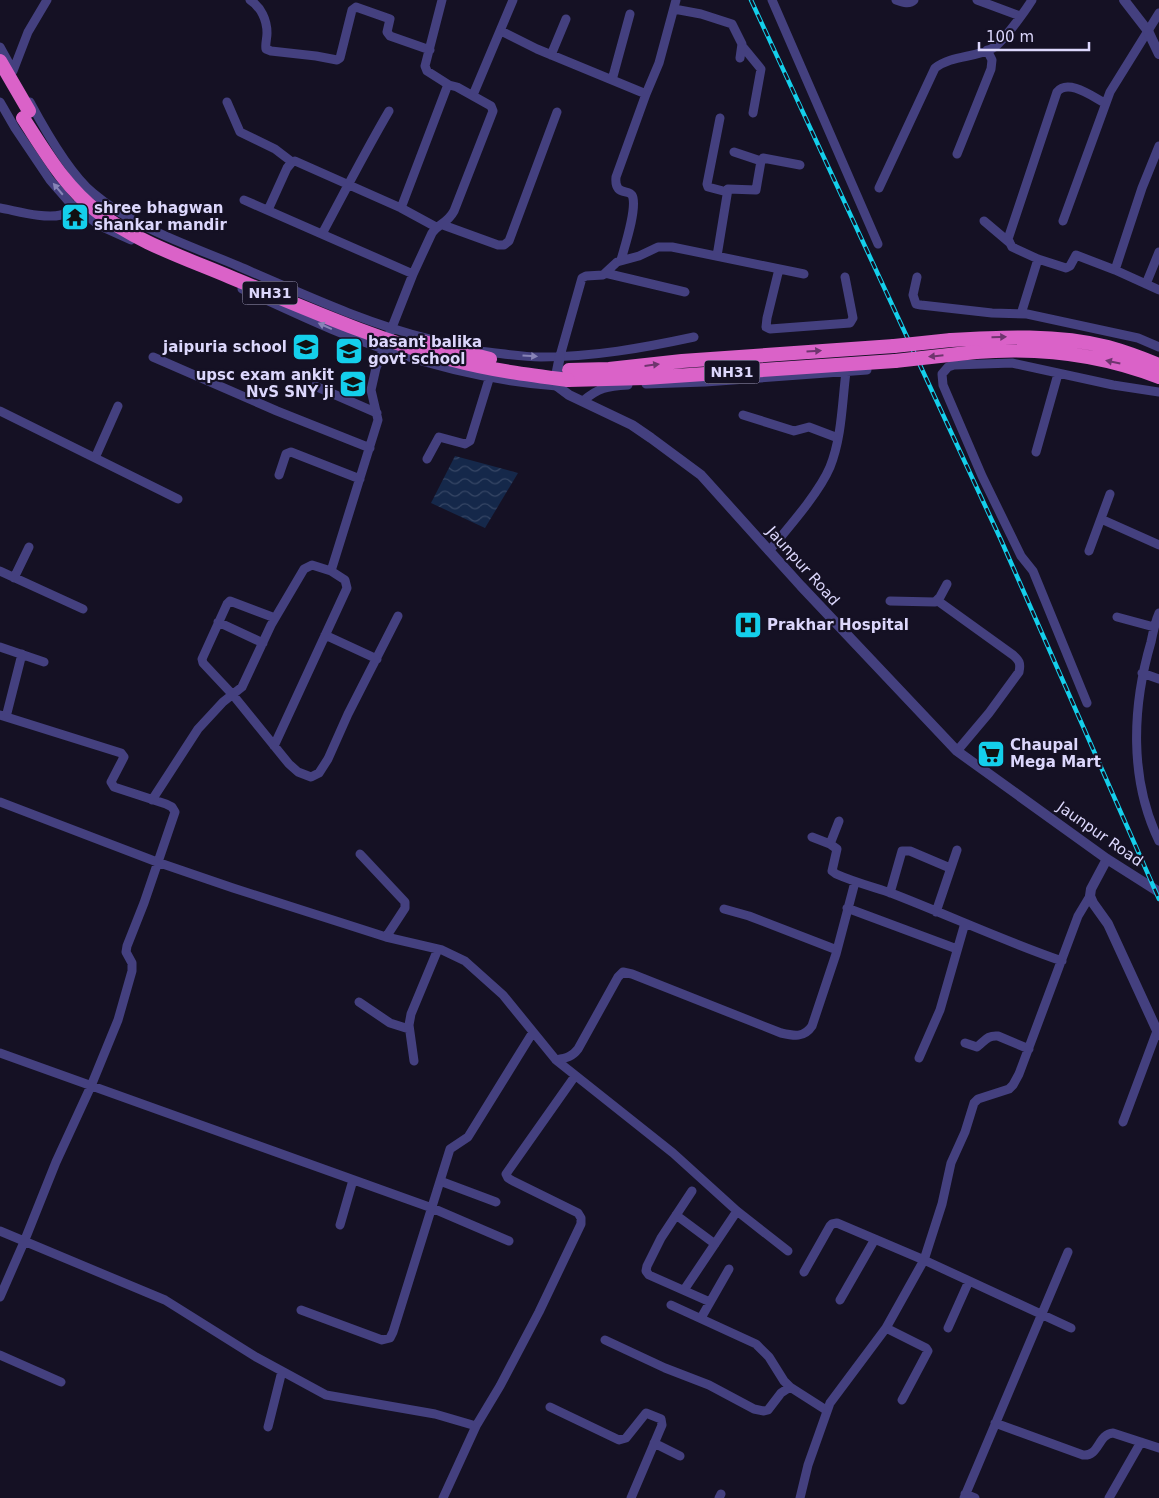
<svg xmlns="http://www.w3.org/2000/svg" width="1159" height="1498" font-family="'DejaVu Sans',sans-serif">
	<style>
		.water { fill: url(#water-waves) }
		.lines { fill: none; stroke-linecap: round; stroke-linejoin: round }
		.minor { stroke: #44407f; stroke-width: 9 }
		.tertiary { stroke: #44407f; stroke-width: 10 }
		.trunk { stroke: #da62c8; stroke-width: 14 }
		.rail-casing { stroke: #14cfeb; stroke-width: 4.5 }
		.rail { stroke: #151124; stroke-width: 2.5; stroke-dasharray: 8; stroke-linecap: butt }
		.trunk-bridge { stroke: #da62c8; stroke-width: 14 }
		.oneway { fill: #8884b7 }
		.oneway2 { fill: #6e356e }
		.labels { text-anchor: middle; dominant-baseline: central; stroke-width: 4.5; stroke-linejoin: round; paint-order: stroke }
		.shield { fill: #151124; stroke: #a09cbb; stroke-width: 1 }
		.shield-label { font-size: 14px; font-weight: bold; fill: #dcd7fc }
		.poi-label { font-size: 15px; font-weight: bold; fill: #dcd7fc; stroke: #151124; text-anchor: start }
		.street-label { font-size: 15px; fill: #dcd7fc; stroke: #151124 }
	</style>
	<defs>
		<pattern id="water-waves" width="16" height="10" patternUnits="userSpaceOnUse" patternTransform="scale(1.25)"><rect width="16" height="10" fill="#15284a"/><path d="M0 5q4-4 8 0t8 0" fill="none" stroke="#364665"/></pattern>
	</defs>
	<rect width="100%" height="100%" fill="#151124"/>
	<path class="water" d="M455 456 518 473 485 528 431 503Z"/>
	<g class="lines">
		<path class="minor" d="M250 0C261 7 267 20 267 33 267 39 265 44 266 49L271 51 316 56 337 60 340 58 352 10 356 7 390 19 387 32 390 36 430 50
			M442 0 425 66 427 71 449 85
			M772 0 878 244
			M896 0C902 2 909 5 914 0
			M977 0 1020 16
			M674 9 701 14 732 24 742 44 740 58
			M501 31 537 49 646 94
			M0 47 11 67
			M743 47 761 69 753 113
			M551 55 566 19
			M13 71 28 32 47 0
			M612 80 630 14
			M473 95 513 0
			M0 102 15 128 50 180 70 203 100 226 131 240
			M30 102C45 130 69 173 93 193 134 228 189 245 238 266 301 293 364 323 430 339
			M227 102 240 132 275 149 292 162
			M1105 103C1093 97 1068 78 1057 92L1008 239 1012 247 1038 259 1066 268 1070 266 1076 255 1115 270 1159 290
			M720 118 707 184 708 187 727 192
			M734 152 761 161
			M957 154 991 69 992 60 987 50
			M879 188 935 68C952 55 975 58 993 48 1003 42 1025 11 1032 0
			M244 200 413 274
			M0 208C17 211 44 219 61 215 67 213 73 207 78 203
			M268 210 287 168 292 162 295 161 401 208 436 227
			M984 221 1010 243
			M1063 221 1110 92 1159 13
			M443 225 498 245H504L509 241 557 112
			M322 234C344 193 365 152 389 111
			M717 256 728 189 756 190 761 161 763 158 800 165
			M621 260C625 245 636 213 633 198 631 187 614 198 616 177L646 94 659 63 676 0
			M779 269 767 318 766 327 770 329 850 323 853 318 845 277
			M1115 270 1142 188 1159 146
			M605 273 685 292
			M917 277 913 295 916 304 921 305 992 313 1027 314 1138 338 1159 347
			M1146 284 1159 252
			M242 289C291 311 341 336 393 352 444 369 503 382 557 386
			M1021 314 1038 259
			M479 351C500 353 520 357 541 357 593 357 643 348 694 337
			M560 356 582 278 586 276 603 275 617 262 639 256 658 247H672L804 274
			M153 357 277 411 370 448
			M646 384 705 382 867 370
			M315 386 377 413
			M583 401C598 388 607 386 628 385
			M0 411 178 499
			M743 415 794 431 809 427 838 438
			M1036 452 1058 374
			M95 458 118 406
			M427 459 439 437 465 444 470 441 490 376
			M279 475 286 454 291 452 360 479
			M1101 519 1159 545
			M769 551C788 528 819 493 830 467 842 437 842 403 846 372
			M1089 551 1110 494
			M0 571 83 609
			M331 571 378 420 371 390 376 368 413 274 432 233C439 223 447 224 454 211L493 111 491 106 457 87 449 85 447 87 401 208
			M14 578 29 547
			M890 601 935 602 940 597 947 584
			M938 601 1013 655C1019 660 1021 663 1019 672L989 713 957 751
			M1159 613C1155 622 1153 632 1151 642 1132 707 1129 779 1159 841
			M1117 617 1154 627
			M275 618 230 601 227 604 202 659 203 663 233 695 289 764 298 772 311 777 319 773 328 759 348 714 398 616
			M218 622 263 643
			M325 635 377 659
			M0 647 44 662
			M1142 673 1159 679
			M1087 703 1033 571 1021 556 982 476 943 385 942 374 948 367 954 365 1012 363 1113 385 1159 392
			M0 715 121 753 124 757 111 782 114 787 166 804 172 807 175 812 144 903 127 946 126 952 132 963V971L118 1020 91 1086 56 1162 24 1242 0 1297
			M6 717 22 654
			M152 800 198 729 223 702 242 687 271 625 304 569 312 565 331 571 345 580 347 588 274 746
			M0 802 157 862 233 888 386 937 442 950 465 961 503 995 556 1060 673 1153 737 1211 788 1251
			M812 837 830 844 837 849 832 871 836 874C854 882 873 887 891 893 948 915 1004 941 1062 961
			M830 844 839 821
			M360 854 405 902V908L386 937
			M890 893 902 851H910L950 868
			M847 908 957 949
			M724 909 749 916 837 950
			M936 912 957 850
			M359 1002 390 1023 409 1029
			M965 1043 977 1047C985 1041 987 1035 998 1036L1029 1049
			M0 1053 432 1208 509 1241
			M919 1058 940 1010 965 923
			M556 1060C566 1058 572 1057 578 1049L618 977 623 972 632 974 781 1033C794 1036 804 1038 812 1026L836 954 855 882
			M414 1061 409 1025 411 1014 438 949
			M1123 1122 1157 1031
			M440 1181 496 1202
			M692 1191 661 1238 647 1266 646 1271 649 1275 710 1302
			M676 1215 715 1244
			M340 1225 353 1180
			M0 1231 165 1300 256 1357 326 1395 435 1414 476 1426
			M804 1272 830 1226 832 1224 837 1223 924 1260 1071 1328
			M684 1290 737 1211
			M840 1300 875 1239
			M671 1305 756 1344 769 1357 784 1381 790 1387 826 1410
			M301 1310 382 1340 390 1338 393 1332 450 1149 468 1137 533 1032
			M701 1318 729 1269
			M886 1328 926 1348 928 1351 902 1400
			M948 1328 969 1281
			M605 1340 665 1368 709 1385 754 1409 764 1411 768 1410 781 1393 790 1387
			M0 1355 61 1382
			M550 1407 619 1440 626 1438 646 1413 661 1419 662 1425 631 1498
			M995 1423 1083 1455C1099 1457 1098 1434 1113 1433L1159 1448
			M268 1427 282 1371
			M654 1443 680 1456
			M965 1494 975 1498
			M443 1498 476 1426 500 1386 539 1312 581 1224V1218L578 1213 513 1181 508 1178 506 1174 575 1076
			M719 1498 721 1494
			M800 1498 808 1465 830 1403 886 1328 924 1260 942 1204 951 1163 965 1132 974 1103 978 1099 1009 1089 1013 1085 1019 1074 1078 916 1090 896
			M964 1498 1068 1252
			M1109 1498 1141 1442"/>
		<path class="tertiary" d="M1124 0 1148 31 1159 54
			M560 356 555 381 557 386 569 395 632 425 651 438 701 475 801 586 957 751 1107 859 1159 892
			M1107 859 1091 889 1090 896 1093 903 1108 924 1159 1035"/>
		<path class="trunk" d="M0 61 29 111
			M951 340C1002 337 1057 334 1108 347 1126 352 1142 358 1159 365
			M976 352C1038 347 1100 354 1159 377
			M569 370 609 369 682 361 894 346
			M568 380 645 378 895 361"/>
		<g class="rail-casing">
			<path id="rail" d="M751 0 1001 540 1159 899"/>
		</g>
		<use href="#rail" class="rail"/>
		<path class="trunk-bridge" d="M23 118C46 153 64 186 98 212 136 242 185 258 230 277 303 307 376 340 453 360 490 370 529 375 568 380
			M424 342 490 359
			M894 346 951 340
			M895 361 976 352"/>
	</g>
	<defs><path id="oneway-solid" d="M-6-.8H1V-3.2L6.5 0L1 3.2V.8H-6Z" transform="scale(1.25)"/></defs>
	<g class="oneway">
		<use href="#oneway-solid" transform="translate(58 189) rotate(-130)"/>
		<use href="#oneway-solid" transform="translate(325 326) rotate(-156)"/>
		<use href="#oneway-solid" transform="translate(530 356) rotate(4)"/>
	</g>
	<g class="oneway2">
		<use href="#oneway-solid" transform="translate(999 337) rotate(-2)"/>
		<use href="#oneway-solid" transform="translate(814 351) rotate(-4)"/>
		<use href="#oneway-solid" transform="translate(936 356) rotate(174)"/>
		<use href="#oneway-solid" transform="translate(1113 362) rotate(-168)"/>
		<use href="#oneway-solid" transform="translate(652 365) rotate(-7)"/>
	</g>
	<defs>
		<g id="temple-square" transform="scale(1.4375)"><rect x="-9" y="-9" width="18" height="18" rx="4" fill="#14cfeb" stroke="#151124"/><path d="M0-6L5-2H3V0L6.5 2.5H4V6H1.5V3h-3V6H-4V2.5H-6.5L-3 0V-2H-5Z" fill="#111"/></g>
		<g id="school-square" transform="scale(1.4375)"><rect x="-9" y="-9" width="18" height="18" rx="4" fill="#14cfeb" stroke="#151124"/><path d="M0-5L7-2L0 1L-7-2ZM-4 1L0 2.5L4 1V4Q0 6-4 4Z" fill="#111"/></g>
		<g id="hospital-square" transform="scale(1.4375)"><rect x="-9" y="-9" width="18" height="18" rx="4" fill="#14cfeb" stroke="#151124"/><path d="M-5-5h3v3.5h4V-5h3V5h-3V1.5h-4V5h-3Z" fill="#111"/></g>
		<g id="supermarket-square" transform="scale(1.4375)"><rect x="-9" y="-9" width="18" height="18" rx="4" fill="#14cfeb" stroke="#151124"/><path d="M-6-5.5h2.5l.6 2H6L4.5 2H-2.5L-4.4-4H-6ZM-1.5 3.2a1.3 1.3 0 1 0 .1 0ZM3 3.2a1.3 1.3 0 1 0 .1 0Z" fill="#111"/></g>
	</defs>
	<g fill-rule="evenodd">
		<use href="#temple-square" x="75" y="217"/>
		<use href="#school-square" x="306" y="347"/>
		<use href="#school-square" x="349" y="351"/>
		<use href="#school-square" x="353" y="384"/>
		<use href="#hospital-square" x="748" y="625"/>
		<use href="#supermarket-square" x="991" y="754"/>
	</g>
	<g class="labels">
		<g class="shield">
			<rect x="242.5" y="281.5" width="55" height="23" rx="4"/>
			<rect x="704.5" y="360.5" width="55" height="23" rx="4"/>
		</g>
		<g class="shield-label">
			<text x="270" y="293">NH31</text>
			<text x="732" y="372">NH31</text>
		</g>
		<g class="poi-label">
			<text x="94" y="208">shree bhagwan<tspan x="94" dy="17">shankar mandir</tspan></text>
			<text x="368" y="342">basant balika<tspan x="368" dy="17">govt school</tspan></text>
			<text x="287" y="347" text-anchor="end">jaipuria school</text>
			<text x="334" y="375" text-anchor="end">upsc exam ankit<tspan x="334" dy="17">NvS SNY ji</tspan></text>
			<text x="767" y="625">Prakhar Hospital</text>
			<text x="1010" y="745">Chaupal<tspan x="1010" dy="17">Mega Mart</tspan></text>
		</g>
		<g class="street-label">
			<text transform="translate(803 566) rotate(48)">Jaunpur Road</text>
			<text transform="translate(1100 834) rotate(35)">Jaunpur Road</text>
		</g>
	</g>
	<path d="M979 42v8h110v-8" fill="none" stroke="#dcd7fc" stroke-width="2.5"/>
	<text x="986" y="42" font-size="15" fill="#dcd7fc" stroke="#151124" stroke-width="4" paint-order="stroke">100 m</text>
</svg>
